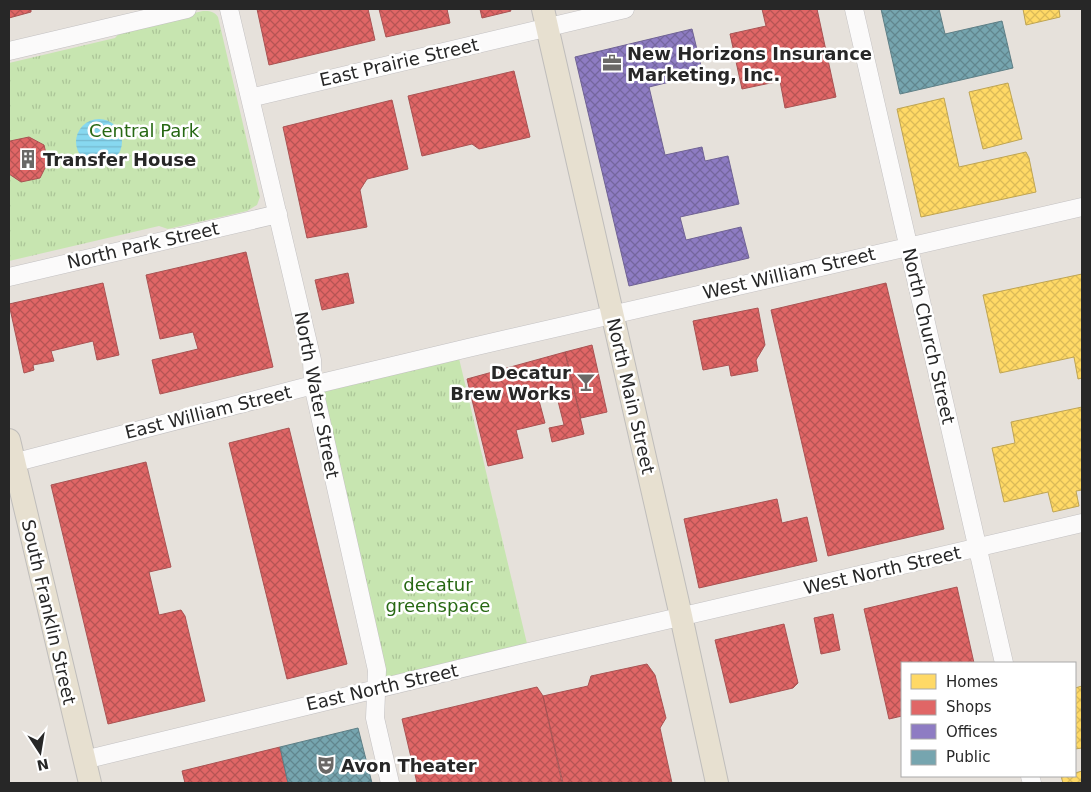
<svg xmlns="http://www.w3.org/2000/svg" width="1091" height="792" font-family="'DejaVu Sans',sans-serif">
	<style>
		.park { fill: url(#park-tufts) }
		.water { fill: url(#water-rules) }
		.homes { fill: url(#homes-cross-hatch); stroke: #bea453 }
		.shops { fill: url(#shops-cross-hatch); stroke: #a85353 }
		.offices { fill: url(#offices-cross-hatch); stroke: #6f6294 }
		.public { fill: url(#public-cross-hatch); stroke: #5e7f86 }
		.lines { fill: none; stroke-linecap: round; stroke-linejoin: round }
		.minor-casing { stroke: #c3c1c2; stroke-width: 19 }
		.major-casing { stroke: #bfbdbb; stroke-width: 24 }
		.minor { stroke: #fbfafa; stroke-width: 18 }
		.major { stroke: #e7e0d0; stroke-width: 22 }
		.labels { text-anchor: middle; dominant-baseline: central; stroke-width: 5; stroke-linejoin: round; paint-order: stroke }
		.poi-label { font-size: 18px; font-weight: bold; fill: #272727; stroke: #fff; text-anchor: start }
		.street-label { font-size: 18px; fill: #272727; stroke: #fff }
		.park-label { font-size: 18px; fill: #276813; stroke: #fff }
	</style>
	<defs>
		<pattern id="park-tufts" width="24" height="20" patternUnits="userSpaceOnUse" patternTransform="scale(1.25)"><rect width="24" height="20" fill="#c7e5b0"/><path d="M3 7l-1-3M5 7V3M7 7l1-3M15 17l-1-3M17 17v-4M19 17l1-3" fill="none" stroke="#abc497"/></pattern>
		<pattern id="water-rules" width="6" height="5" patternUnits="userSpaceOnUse" patternTransform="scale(1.25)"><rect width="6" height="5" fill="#87d8f0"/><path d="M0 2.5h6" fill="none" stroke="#75b9ce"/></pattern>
		<pattern id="homes-cross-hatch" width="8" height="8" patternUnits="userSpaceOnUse" patternTransform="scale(1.25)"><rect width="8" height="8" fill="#ffd966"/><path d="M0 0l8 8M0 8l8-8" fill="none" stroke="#dbba58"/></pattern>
		<pattern id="shops-cross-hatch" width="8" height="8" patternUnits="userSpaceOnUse" patternTransform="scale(1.25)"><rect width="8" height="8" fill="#e06666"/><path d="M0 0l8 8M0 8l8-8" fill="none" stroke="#b65454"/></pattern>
		<pattern id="offices-cross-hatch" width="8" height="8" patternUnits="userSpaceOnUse" patternTransform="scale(1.25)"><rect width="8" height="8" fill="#8e7cc3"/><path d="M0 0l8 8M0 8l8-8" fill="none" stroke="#74669e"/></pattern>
		<pattern id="public-cross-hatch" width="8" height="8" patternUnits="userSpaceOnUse" patternTransform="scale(1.25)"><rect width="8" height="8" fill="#76a5af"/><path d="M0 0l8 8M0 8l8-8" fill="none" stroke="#61868e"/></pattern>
	</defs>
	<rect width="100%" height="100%" fill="#e6e1db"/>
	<path class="park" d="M203 11C209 11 214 11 218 17L260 197 257 205 247 211 168 229 159 226 9 261V63L115 38 123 29Z
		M457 350 529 652 376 689 313 385Z"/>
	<path class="water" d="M76 142a23 23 0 1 1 46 0a23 23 0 1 1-46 0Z"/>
	<path class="homes" d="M1023 9H1059L1060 17 1026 25Z
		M1008 83 1022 139 983 149 969 92Z
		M944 98 959 167 1026 152 1029 158 1036 192 921 217 897 109Z
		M1082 274V378L1078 379 1074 357 1000 373 983 295Z
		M1082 407V490L1076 491 1079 506 1053 512 1048 492 1004 502 992 448 1015 443 1011 422Z
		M1082 686V748L1075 749V688Z
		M1082 771V783H1063L1061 776H1075V773Z"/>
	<path class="shops" d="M9 9H31V12L9 18Z
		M257 9H368L375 40 269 65Z
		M379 9H447L450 23 386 37Z
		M480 9H510L511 11 482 18Z
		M762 9H817L836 97 785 108 780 81 742 89 730 34 766 26Z
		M514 71 530 137 479 149 472 144 422 156 408 96Z
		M392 100 408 169 367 179 360 190 367 227 307 238 283 127Z
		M29 137 44 145 48 162 40 178 21 182 9 174V144L10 141Z
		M246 252 273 367 160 394 152 360 198 349 193 332 160 339 146 275Z
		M348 273 354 303 322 310 315 280Z
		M103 283 119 355 97 360 93 341 51 351 54 361 33 365 34 370 24 373 9 304Z
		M886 283 944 529 828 556 771 310Z
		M758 308 765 345 756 360 758 371 731 376 729 365 703 370 693 321Z
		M592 345 607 412 581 418 565 352Z
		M565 352 584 434 552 442 549 428 564 425 555 389 537 393 545 423 516 430 523 458 488 466 467 379Z
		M289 428 347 664 287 679 229 443Z
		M146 462 171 567 149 572 159 615 181 610 185 616 205 701 108 724 51 485Z
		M777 499 782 523 807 517 817 561 699 588 684 519Z
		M957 587 974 663H902V716L889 719 864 609Z
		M833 614 840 650 821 654 814 618Z
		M784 624 798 683 793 688 730 703 715 640Z
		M647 664 655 675 666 718 660 728 672 783H563L543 696 588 686 591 676Z
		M537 687 543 696 562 783H417L402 719Z
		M280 747 288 783H185L182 771Z"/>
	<path class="offices" d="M692 29 703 74 649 87 665 155 702 147 705 161 728 156 739 204 680 217 686 240 741 227 749 258 629 286 575 57Z"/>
	<path class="public" d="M881 9H939L945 34 1002 21 1013 68 900 94Z
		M358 728 372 783H288L280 747Z"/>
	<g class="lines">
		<g class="minor-casing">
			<path id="minor" d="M229 9 312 360 313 385 377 670 375 718 390 783
				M854 9 1004 663
				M9 51 187 9
				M250 98 625 9
				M9 277 278 214
				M9 464 313 385 468 348 1082 207
				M84 760 529 652 1082 523
				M1030 776 1032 783"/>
		</g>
		<g class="major-casing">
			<path id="major" d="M543 9 681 616 717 783
				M9 440 90 783"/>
		</g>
		<use href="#minor" class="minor"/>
		<use href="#major" class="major"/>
	</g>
	<defs>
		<g id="office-bare" transform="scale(1.5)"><path d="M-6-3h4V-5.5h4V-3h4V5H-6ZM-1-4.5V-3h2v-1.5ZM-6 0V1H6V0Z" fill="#6a6866" stroke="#fff" stroke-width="2.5" paint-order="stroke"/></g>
		<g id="building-bare" transform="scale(1.5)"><path d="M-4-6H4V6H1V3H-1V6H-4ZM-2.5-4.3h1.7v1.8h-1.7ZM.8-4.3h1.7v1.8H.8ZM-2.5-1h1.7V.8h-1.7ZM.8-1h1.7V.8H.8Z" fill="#6a6866" stroke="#fff" stroke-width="2.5" paint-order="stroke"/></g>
		<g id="bar-bare" transform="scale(1.5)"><path d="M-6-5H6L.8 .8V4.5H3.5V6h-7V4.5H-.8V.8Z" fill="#6a6866" stroke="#fff" stroke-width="2.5" paint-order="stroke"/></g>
		<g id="theatre-bare" transform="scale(1.5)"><path d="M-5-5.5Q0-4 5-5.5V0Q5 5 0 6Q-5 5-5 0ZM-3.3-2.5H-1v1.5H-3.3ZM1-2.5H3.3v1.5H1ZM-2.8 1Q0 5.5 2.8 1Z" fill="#6a6866" stroke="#fff" stroke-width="2.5" paint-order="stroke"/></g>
	</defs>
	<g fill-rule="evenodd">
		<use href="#office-bare" x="612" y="63"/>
		<use href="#building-bare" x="28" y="159"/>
		<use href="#bar-bare" x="586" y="382"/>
		<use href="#theatre-bare" x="326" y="765"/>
	</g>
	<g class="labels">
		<g class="poi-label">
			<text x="627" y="53">New Horizons Insurance<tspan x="627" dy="21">Marketing, Inc.</tspan></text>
			<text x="43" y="159">Transfer House</text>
			<text x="571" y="372" text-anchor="end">Decatur<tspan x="571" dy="21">Brew Works</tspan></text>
			<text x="341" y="765">Avon Theater</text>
		</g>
		<g class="street-label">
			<text transform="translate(399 62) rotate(-13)">East Prairie Street</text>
			<text transform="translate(143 245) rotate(-13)">North Park Street</text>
			<text transform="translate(789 273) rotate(-13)">West William Street</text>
			<text transform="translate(929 336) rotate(77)">North Church Street</text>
			<text transform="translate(317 395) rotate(79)">North Water Street</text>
			<text transform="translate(631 396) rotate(77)">North Main Street</text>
			<text transform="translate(208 412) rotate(-14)">East William Street</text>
			<text transform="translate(882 570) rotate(-13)">West North Street</text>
			<text transform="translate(49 612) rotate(77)">South Franklin Street</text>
			<text transform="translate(382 687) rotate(-13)">East North Street</text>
		</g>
		<g class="park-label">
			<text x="144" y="130">Central Park</text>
			<text x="438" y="584">decatur<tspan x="438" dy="21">greenspace</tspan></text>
		</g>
	</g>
	<rect width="1091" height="792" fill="none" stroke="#272727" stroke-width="20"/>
	<rect x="901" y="662" width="175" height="115" fill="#ffffff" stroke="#a9a9a9"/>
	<rect x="911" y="674" width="25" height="15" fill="#ffd966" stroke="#a9a9a9"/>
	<text x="946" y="687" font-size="15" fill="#272727">Homes</text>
	<rect x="911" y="700" width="25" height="15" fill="#e06666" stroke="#a9a9a9"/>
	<text x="946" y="712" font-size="15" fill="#272727">Shops</text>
	<rect x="911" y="724" width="25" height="15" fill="#8e7cc3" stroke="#a9a9a9"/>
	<text x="946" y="737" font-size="15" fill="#272727">Offices</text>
	<rect x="911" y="750" width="25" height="15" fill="#76a5af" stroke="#a9a9a9"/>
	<text x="946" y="762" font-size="15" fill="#272727">Public</text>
	<g transform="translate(40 752) rotate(168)" stroke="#ffffff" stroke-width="4" paint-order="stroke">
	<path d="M0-4L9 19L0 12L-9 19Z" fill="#272727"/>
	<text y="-8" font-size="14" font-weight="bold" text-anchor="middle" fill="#272727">N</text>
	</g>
</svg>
